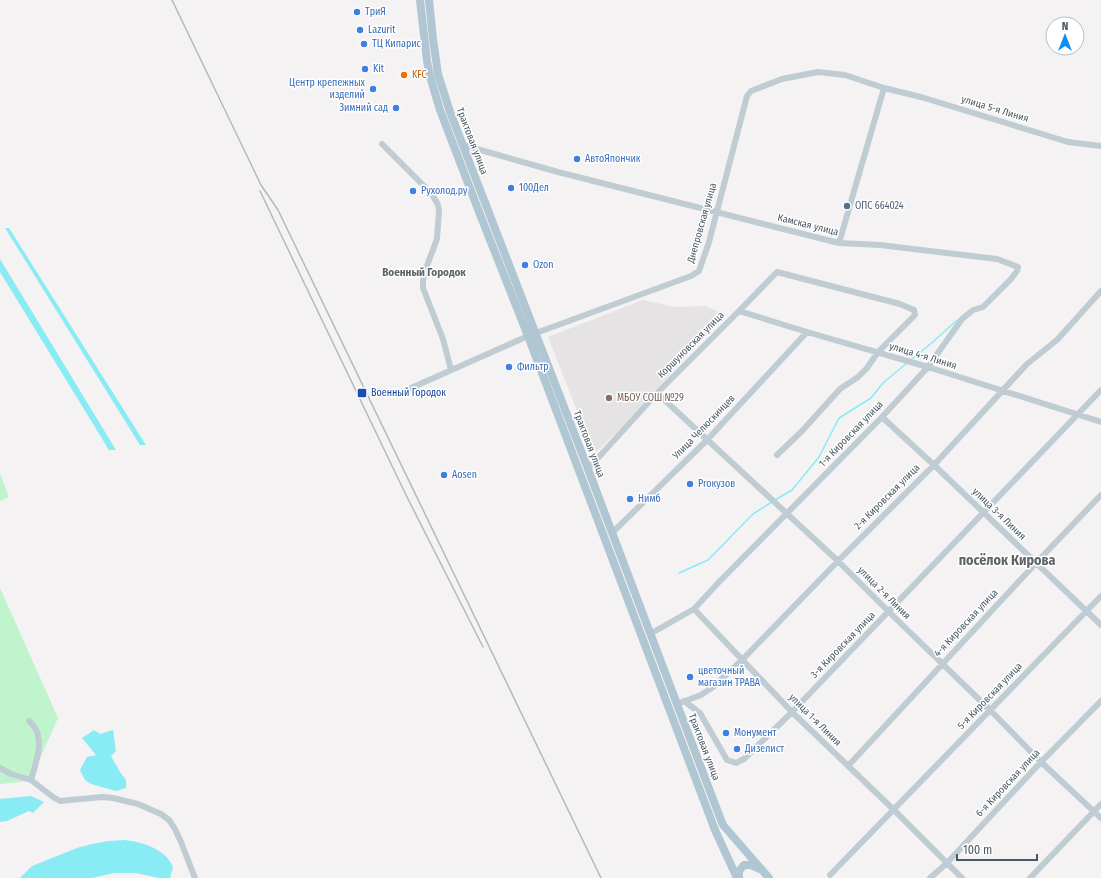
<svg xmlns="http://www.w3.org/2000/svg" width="1101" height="878" font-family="'Fira Sans Condensed',sans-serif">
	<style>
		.education { fill: #e6e3e5 }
		.green { fill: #bff4cd }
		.water { fill: #89ebf4 }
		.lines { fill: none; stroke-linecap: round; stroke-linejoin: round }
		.stream { stroke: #89ebf4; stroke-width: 1.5 }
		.minor { stroke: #bfccd3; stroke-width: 6 }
		.major { stroke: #b0c6d3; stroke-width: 8 }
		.rail { stroke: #b4b9bd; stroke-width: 1.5 }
		.shop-dot { fill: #3f7fe0; stroke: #fff; stroke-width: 1.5 }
		.food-dot { fill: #e8710a; stroke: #fff; stroke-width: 1.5 }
		.service-dot { fill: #5c6f8a; stroke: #fff; stroke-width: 1.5 }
		.transit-dot { fill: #1a4fb4; stroke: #fff; stroke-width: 1.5 }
		.education-dot { fill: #8d6e63; stroke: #fff; stroke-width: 1.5 }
		.labels { text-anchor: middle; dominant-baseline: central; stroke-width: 3; stroke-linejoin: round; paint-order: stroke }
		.shop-label { font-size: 10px; fill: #366cbe; stroke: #fff; text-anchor: start }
		.food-label { font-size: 10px; fill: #c56008; stroke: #fff; text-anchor: start }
		.street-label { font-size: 10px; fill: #485962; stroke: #fff }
		.service-label { font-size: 10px; fill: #4e5e75; stroke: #fff; text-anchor: start }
		.transit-label { font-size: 10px; fill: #164399; stroke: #fff; text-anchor: start }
		.education-label { font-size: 10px; fill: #785e54; stroke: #fff; text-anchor: start }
		.neighbourhood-label { font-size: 11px; font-weight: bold; fill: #5e6468; stroke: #fff }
		.district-label { font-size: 14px; font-weight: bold; fill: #5e6468; stroke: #fff }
	</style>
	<rect width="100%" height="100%" fill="#f5f2f3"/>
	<path class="education" d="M643 300 675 307 705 306 727 315 678 365 617 432 594 454 548 337Z"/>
	<path class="green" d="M0 473 9 497 0 501Z
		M0 588 58 718 30 781 0 784Z"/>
	<path class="water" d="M5 228H9L146 445H140Z
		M0 259 116 450H109L0 272Z
		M94 730 100 734 113 730 116 751 111 756 120 772 126 780V788L116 791 91 784 85 780 80 770 87 757 96 755 82 738Z
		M31 796 44 802 33 813 29 811 7 821 0 822V799Z
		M124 840C142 842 165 848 173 867L170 878H159L136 873H114L92 878H20L32 866 77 848 92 844 109 841Z"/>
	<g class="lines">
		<path class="stream" d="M912 359 934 341 957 320
			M775 500 792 490 819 457 839 418 871 398 883 383 907 363
			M679 573 708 560 753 514 772 502"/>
		<path class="minor" d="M382 144 432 194 438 205 439 210 437 239 425 271 423 281V288L443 339 451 370
			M463 145 558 172 839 243 880 245 997 259 1018 267 1017 271 1011 279 983 307 973 310 962 319 928 367 882 417 719 582 694 609
			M839 243 884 88
			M739 311 807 332 928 367 1101 422
			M411 388 528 336 691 276 699 271 709 242 747 96 751 91 782 79 818 72 845 75 884 88 921 97 1068 142 1101 146
			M657 393 838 561 889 612 990 710 1041 762 1101 818
			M882 417 934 465 1101 625
			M588 469 657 393 739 311 777 272 900 304 914 310 915 315 878 352 867 368 858 377 840 389 802 431 777 455
			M612 533 707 440 807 332
			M650 634 694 609 792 712 894 810 962 878
			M684 701 700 713 727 760 736 763 744 759 792 712 1101 390
			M682 702 701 695 713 687 742 660 838 561 934 465 1027 364 1057 340 1101 291
			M29 721C31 723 34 725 35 728 44 743 35 765 31 780
			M848 766 1036 563 1101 495
			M0 768 11 774 31 780 53 797 60 801 102 797 113 798 138 804 161 814 169 820 175 829 181 842 195 878
			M830 875 1101 596
			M930 878 947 863 1041 762 1101 701
			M1030 878 1101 804"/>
		<path class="major" d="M420 0 427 61 430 76 440 110 481 217 528 336 715 830 737 878
			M429 0 433 39 438 74 450 112 588 469 716 807 723 825 769 878
			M739 878V871L744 865H751L760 869"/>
		<path class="rail" d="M172 0 261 185 278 210 601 878
			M260 191 406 495 483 647"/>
	</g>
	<g class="shop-dot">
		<circle cx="357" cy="12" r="4"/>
		<circle cx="360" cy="30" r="4"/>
		<circle cx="364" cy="44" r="4"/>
		<circle cx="365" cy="69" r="4"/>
		<circle cx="373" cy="89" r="4"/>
		<circle cx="396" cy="108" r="4"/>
		<circle cx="577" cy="159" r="4"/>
		<circle cx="511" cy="188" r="4"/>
		<circle cx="413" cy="191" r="4"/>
		<circle cx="525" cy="265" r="4"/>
		<circle cx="509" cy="367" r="4"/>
		<circle cx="444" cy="475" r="4"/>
		<circle cx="690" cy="484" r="4"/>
		<circle cx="630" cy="499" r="4"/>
		<circle cx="690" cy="677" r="4"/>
		<circle cx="726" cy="733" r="4"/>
		<circle cx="737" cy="749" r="4"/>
	</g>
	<circle class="food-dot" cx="404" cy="75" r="4"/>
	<circle class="service-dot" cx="847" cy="206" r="4"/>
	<rect class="transit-dot" x="357" y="388" width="10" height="10" rx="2"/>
	<circle class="education-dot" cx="609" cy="398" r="4"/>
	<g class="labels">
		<g class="shop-label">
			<text x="365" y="12">ТриЯ</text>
			<text x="368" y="30">Lazurit</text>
			<text x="372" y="44">ТЦ Кипарис</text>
			<text x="373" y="69">Kit</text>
			<text x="365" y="83" text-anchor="end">Центр крепежных<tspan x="365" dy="12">изделий</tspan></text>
			<text x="388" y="108" text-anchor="end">Зимний сад</text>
			<text x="585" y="159">АвтоЯпончик</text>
			<text x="519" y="188">100Дел</text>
			<text x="421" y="191">Рухолод.ру</text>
			<text x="533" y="265">Ozon</text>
			<text x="517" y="367">Фильтр</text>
			<text x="452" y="475">Aosen</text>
			<text x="698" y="484">Proкузов</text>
			<text x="638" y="499">Нимб</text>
			<text x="698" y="671">цветочный<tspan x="698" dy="12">магазин ТРАВА</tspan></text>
			<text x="734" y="733">Монумент</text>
			<text x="745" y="749">Дизелист</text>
		</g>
		<g class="food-label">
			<text x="412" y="75">KFC</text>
		</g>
		<g class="street-label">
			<text transform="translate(995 109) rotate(17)">улица 5-я Линия</text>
			<text transform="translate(472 141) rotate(69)">Трактовая улица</text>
			<text transform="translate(702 223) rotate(-74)">Днепровская улица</text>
			<text transform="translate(808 225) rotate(14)">Камская улица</text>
			<text transform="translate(691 345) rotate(-45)">Коршуновская улица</text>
			<text transform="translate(923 356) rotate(17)">улица 4-я Линия</text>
			<text transform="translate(704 427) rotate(-46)">Улица Челюскинцев</text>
			<text transform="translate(851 434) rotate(-46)">1-я Кировская улица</text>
			<text transform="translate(589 444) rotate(69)">Трактовая улица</text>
			<text transform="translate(887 497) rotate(-45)">2-я Кировская улица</text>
			<text transform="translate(999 514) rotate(44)">улица 3-я Линия</text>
			<text transform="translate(884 593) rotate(45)">улица 2-я Линия</text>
			<text transform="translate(966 623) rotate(-47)">4-я Кировская улица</text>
			<text transform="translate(843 645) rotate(-46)">3-я Кировская улица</text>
			<text transform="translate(990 696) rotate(-46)">5-я Кировская улица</text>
			<text transform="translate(815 720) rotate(45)">улица 1-я Линия</text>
			<text transform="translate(704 747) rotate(69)">Трактовая улица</text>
			<text transform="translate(1008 783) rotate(-47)">6-я Кировская улица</text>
		</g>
		<g class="service-label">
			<text x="855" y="206">ОПС 664024</text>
		</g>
		<g class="transit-label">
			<text x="371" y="393">Военный Городок</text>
		</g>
		<g class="education-label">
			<text x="617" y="398">МБОУ СОШ №29</text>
		</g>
		<g class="neighbourhood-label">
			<text x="424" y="272">Военный Городок</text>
		</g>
		<g class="district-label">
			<text x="1007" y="560">посёлок Кирова</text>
		</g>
	</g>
	<g transform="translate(1065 36)"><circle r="19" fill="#ffffff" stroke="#b6bdc0"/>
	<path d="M0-3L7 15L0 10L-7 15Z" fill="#0b8ff6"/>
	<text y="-6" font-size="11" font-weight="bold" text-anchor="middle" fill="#485962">N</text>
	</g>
	<path d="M957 854v6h80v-6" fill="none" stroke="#485962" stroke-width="2"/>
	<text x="963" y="854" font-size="12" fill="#485962" stroke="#ffffff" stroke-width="3" paint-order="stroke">100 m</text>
</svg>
